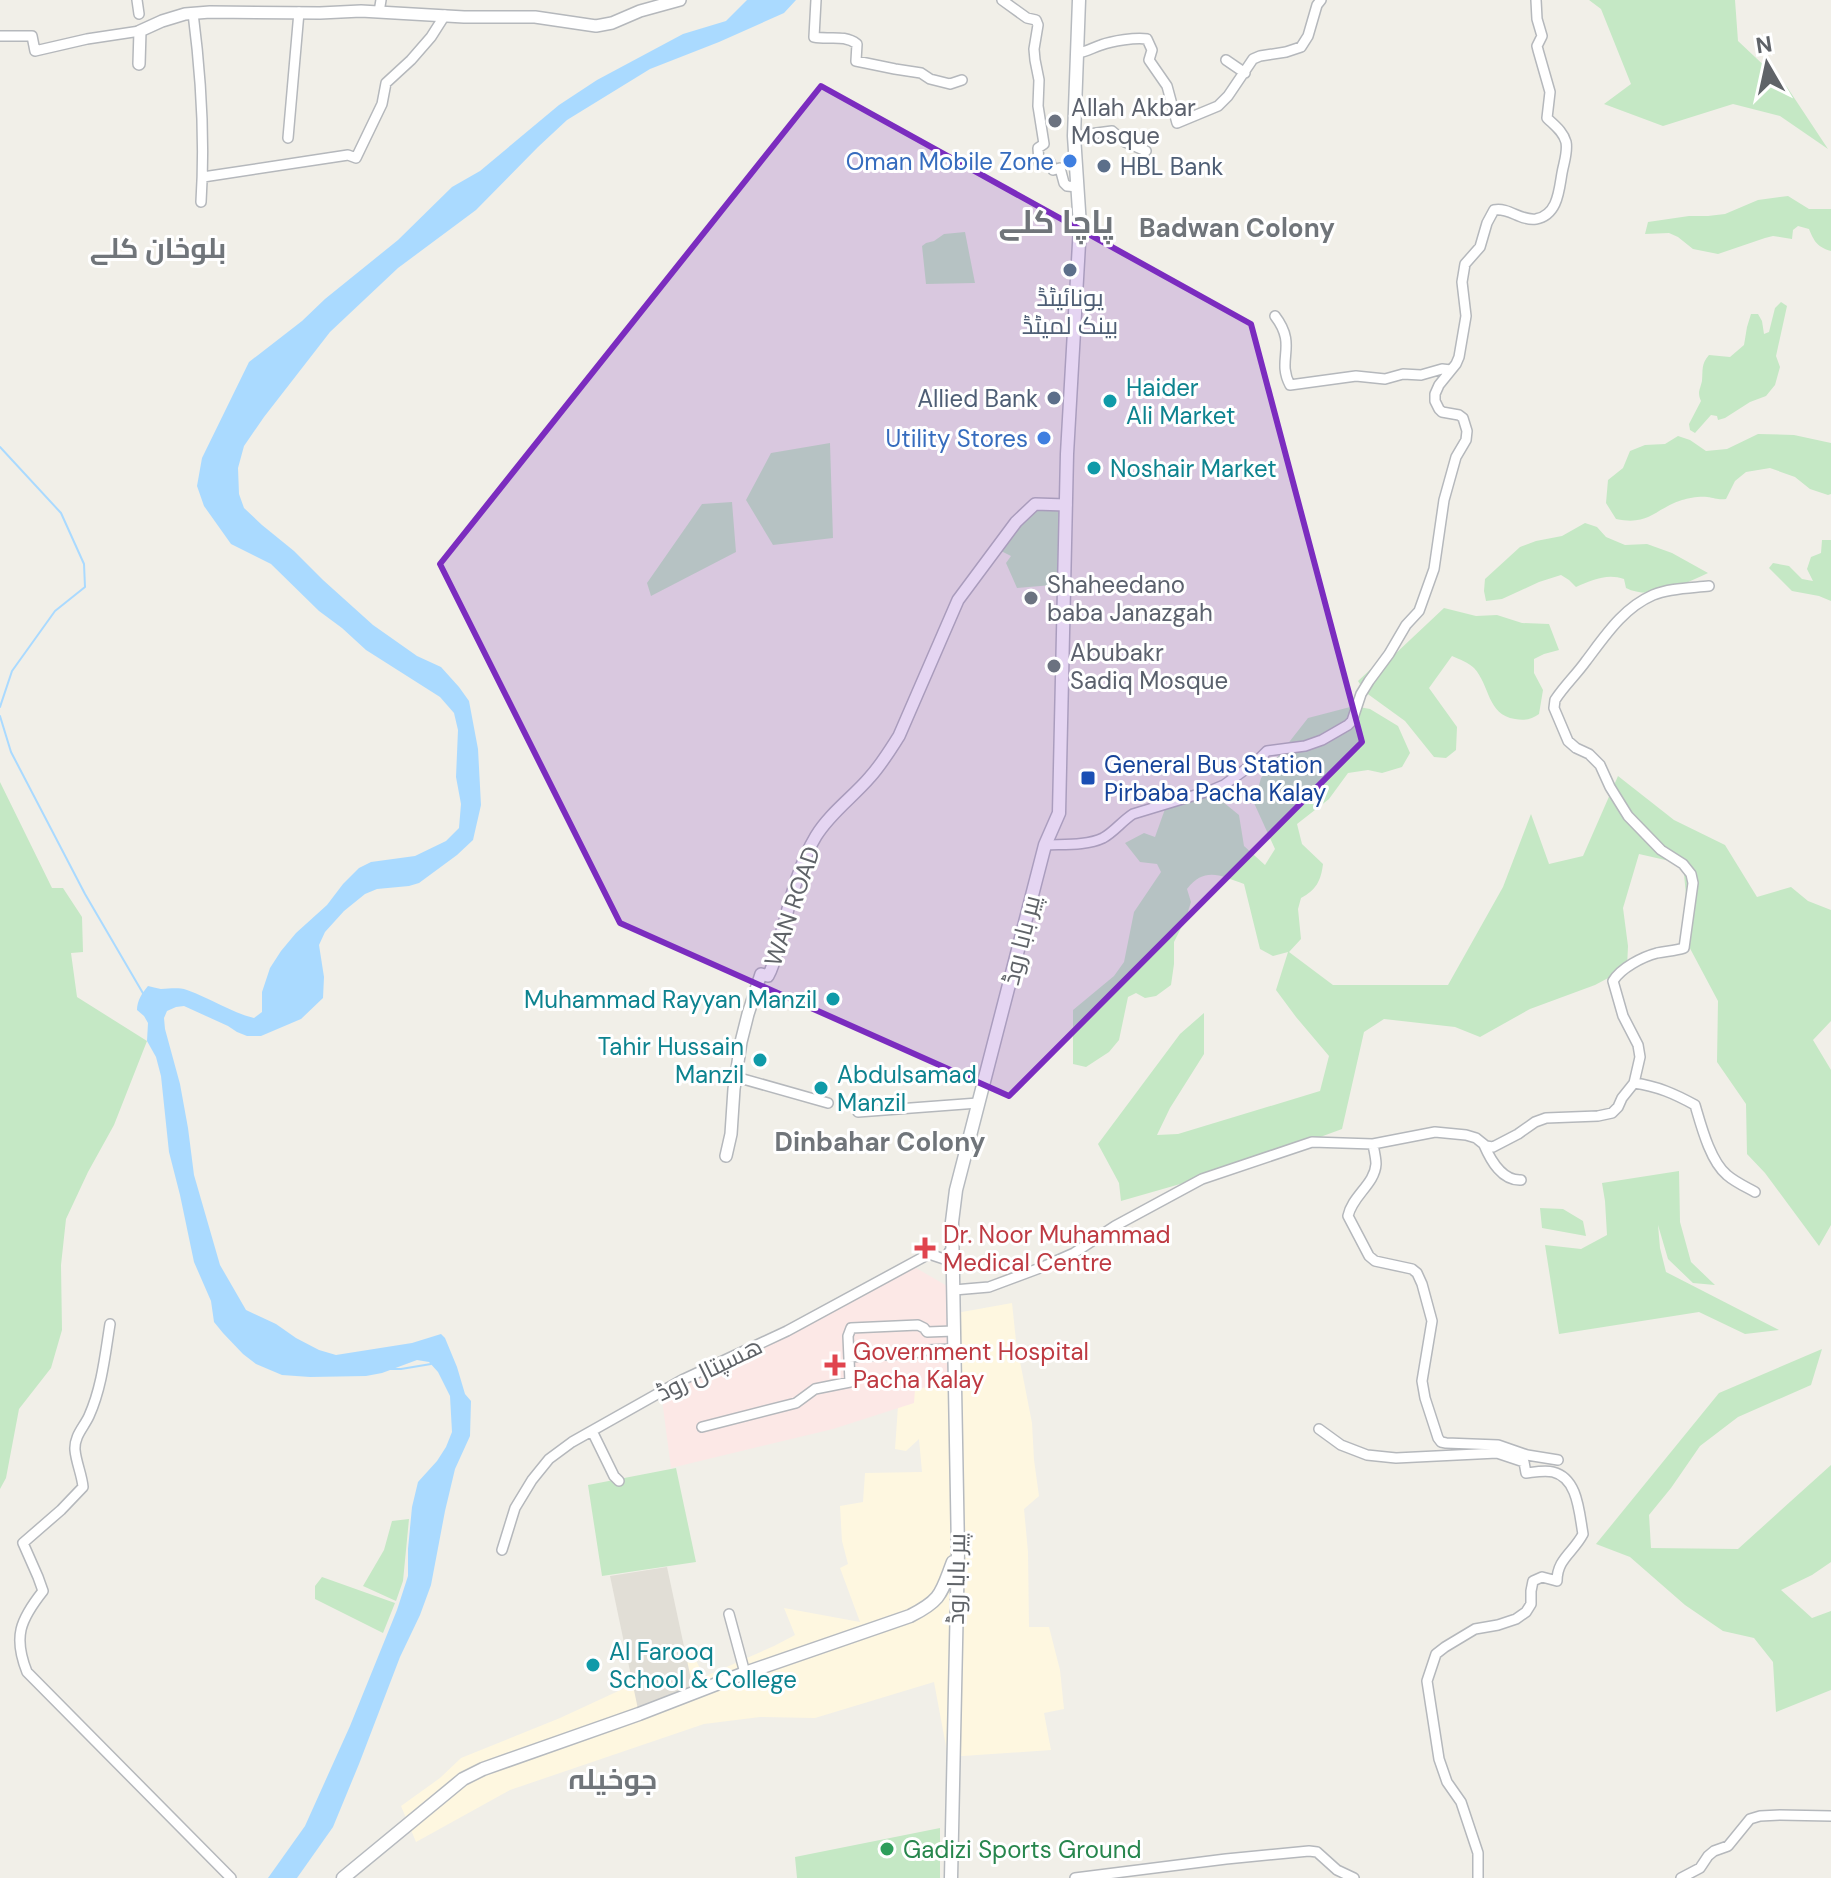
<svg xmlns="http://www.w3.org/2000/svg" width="1831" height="1878" font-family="'DM Sans',Cairo,sans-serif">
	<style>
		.commercial { fill: #fef7e0 }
		.education { fill: #e1ded6 }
		.medical { fill: #fce8e6 }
		.green { fill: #c5e8c5 }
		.water { fill: #aadaff }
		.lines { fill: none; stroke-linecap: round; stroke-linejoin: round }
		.stream { stroke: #aadaff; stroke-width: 2 }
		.minor-casing { stroke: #b5b8bc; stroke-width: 12 }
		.tertiary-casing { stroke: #b5b8bc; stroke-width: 14 }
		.secondary-casing { stroke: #b6babf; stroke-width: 15 }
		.minor { stroke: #fff; stroke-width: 9 }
		.tertiary { stroke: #fff; stroke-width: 11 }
		.secondary { stroke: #fff; stroke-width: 12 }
		.marked { fill: #7b2cbf; fill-opacity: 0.2; stroke: #7b2cbf; stroke-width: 6; stroke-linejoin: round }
		.worship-dot { fill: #6b7280; stroke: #fff; stroke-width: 3 }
		.shop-dot { fill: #3f7fe0; stroke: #fff; stroke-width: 3 }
		.service-dot { fill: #5c6f8a; stroke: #fff; stroke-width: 3 }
		.culture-dot { fill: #0f9aa8; stroke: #fff; stroke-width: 3 }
		.transit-dot { fill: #1a4fb4; stroke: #fff; stroke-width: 3 }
		.health-dot { fill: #e0444e; stroke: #fff; stroke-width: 3 }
		.leisure-dot { fill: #2e9e5b; stroke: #fff; stroke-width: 3 }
		.labels { text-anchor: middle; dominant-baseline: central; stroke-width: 6; stroke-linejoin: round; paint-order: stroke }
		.worship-label { font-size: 24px; fill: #5b616d; stroke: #fff; text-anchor: start }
		.shop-label { font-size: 24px; fill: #366cbe; stroke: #fff; text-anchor: end }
		.service-label { font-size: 24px; fill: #4e5e75; stroke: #fff; text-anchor: start }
		.culture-label { font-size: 24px; fill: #0d838f; stroke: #fff; text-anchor: start }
		.transit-label { font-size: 24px; fill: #164399; stroke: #fff; text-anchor: start }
		.street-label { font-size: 24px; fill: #5f6368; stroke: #fff }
		.health-label { font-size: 24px; fill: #be3a42; stroke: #fff; text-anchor: start }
		.leisure-label { font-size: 24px; fill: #27864d; stroke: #fff; text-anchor: start }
		.neighbourhood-label { font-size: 26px; font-weight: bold; fill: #70757a; stroke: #fff }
		.quarter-label { font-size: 28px; font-weight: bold; fill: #70757a; stroke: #fff }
		.district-label { font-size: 32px; font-weight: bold; fill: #70757a; stroke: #fff }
	</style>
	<rect width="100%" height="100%" fill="#f1efe8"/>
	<path class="commercial" d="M1012 1303 1016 1341 1032 1423 1034 1460 1039 1496 1024 1509 1028 1552 1029 1627H1049L1060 1670 1064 1709 1044 1713 1051 1750 948 1757 934 1682 815 1718 760 1717 704 1724 510 1790 416 1842 401 1806 440 1778 461 1758 560 1718 694 1656 704 1677 774 1646 795 1635 784 1608 860 1622 840 1568 848 1564 842 1541 840 1506 863 1502 865 1473 922 1472 919 1439 906 1451 895 1449 900 1378 934 1317Z"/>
	<path class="education" d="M667 1567 694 1693 639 1714 610 1576Z"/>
	<path class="medical" d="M904 1261 954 1290 955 1383 915 1389 914 1403 833 1429 671 1468 661 1392 787 1331Z"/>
	<path class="green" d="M1589 0H1735L1738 41 1787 87 1828 149 1780 116 1733 104 1663 126 1604 104 1631 84 1601 9Z
		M1788 196 1809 209H1831V251C1817 247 1814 241 1809 229L1798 226 1793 230 1792 239 1773 236 1765 238 1718 254 1693 249 1678 237 1669 233 1645 234 1648 222 1689 216H1708L1725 214 1758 200Z
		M965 232 975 283 926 284 922 246 926 243 934 241 944 234Z
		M1781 302 1787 306 1776 356 1780 367 1775 385 1766 396 1750 402 1725 418 1718 420 1717 416 1711 415 1695 433 1690 430 1689 424 1701 401C1697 392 1700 390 1702 381 1703 370 1701 364 1709 355L1730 357 1744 345 1747 327 1751 314H1758L1762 321 1764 334 1769 332 1775 308Z
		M1758 434 1794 435 1831 443V494L1828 495 1810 489 1795 477 1770 468 1746 472 1735 481 1726 499C1718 500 1715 498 1707 497 1700 496 1689 498 1682 500 1654 509 1650 526 1616 519L1606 503 1608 480 1623 468 1630 451 1645 445 1665 444 1678 436 1690 440 1706 451 1727 449Z
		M830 443 833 538 773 545 746 500 771 453Z
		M732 502 736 552 651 596 647 583 702 504Z
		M1066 505 1064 584 1017 588 1006 563 1011 556 999 550 1028 509Z
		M1585 523 1597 527 1606 537 1625 545 1647 544 1672 553 1708 573C1684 584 1652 601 1626 588L1624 579C1607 573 1592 580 1576 587L1569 580 1561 575 1539 582 1502 599 1486 601 1484 591 1485 579 1520 547 1536 541 1562 536Z
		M1822 540H1831V601L1819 596 1792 591 1769 568 1773 563 1789 566 1802 579 1813 581 1807 569 1811 557 1821 553Z
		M1444 608 1476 616 1497 615 1522 623 1549 624 1559 650 1544 654 1534 659V673L1543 690 1539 714C1532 719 1525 721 1515 719 1487 715 1490 685 1474 668 1469 663 1459 659 1452 656L1429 688 1457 727 1456 750 1446 758 1434 757 1405 721 1365 692 1358 681 1373 667 1394 655Z
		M1354 706 1370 709 1398 726 1410 753 1402 767 1382 773 1368 770 1348 773 1329 799 1297 824 1302 844 1323 864C1321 881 1316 890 1301 898L1298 909 1301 939 1289 952 1333 985H1448L1503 887 1531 814 1549 864 1583 856 1618 776 1674 820 1725 845 1757 897 1791 887 1808 901 1831 910V1021L1813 1040 1831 1070V1225L1819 1246 1765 1173 1747 1154 1746 1104 1717 1062 1718 1001 1685 939 1688 915 1683 864 1639 854 1623 908 1628 946 1627 968 1595 985 1530 1009 1480 1037 1455 1027 1384 1019 1364 1032 1342 1129 1236 1168 1121 1201 1119 1183 1098 1144 1180 1034 1204 1013V1054L1170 1108 1157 1135 1178 1134 1320 1091 1329 1056 1296 1017 1276 990 1288 952 1273 956 1260 949 1244 884C1221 876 1205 866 1187 889L1191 902 1186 918 1174 942V964L1171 985 1156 996 1145 998 1136 993 1128 997 1119 1040 1109 1052 1086 1067 1073 1064V1010L1114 976 1124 962 1134 912 1161 872 1157 864 1140 862 1125 843 1144 833 1155 837 1165 809 1212 793 1239 815 1244 846 1265 865 1275 849 1254 803 1261 778 1308 718Z
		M0 782 52 888H63L82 917 83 952 71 953 77 997 147 1041 114 1125 88 1172 66 1219 61 1265 62 1330 51 1368 19 1409 6 1478 0 1489Z
		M1679 1171 1680 1222 1691 1262 1715 1285 1693 1283 1668 1259 1658 1225 1660 1248 1666 1272 1779 1330 1745 1334 1699 1312 1559 1334 1545 1245 1581 1249 1607 1235 1605 1201 1602 1183Z
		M1540 1208 1563 1209 1583 1221 1586 1236 1542 1228Z
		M1822 1349 1811 1385 1738 1417 1700 1446 1671 1488 1649 1515 1651 1548 1738 1549 1831 1465V1562L1812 1575 1781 1590 1812 1618 1831 1611V1690L1776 1712 1773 1662 1754 1638 1723 1631 1685 1605 1630 1557 1596 1544 1719 1393Z
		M676 1468 696 1562 602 1576 588 1485Z
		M409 1519 403 1581 396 1601 363 1586 384 1550 392 1521Z
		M322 1577 395 1603 383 1633 315 1599V1586Z
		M940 1828V1878H797L795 1857Z"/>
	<path class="water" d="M747 0H796L784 13 719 42 650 69 567 120 538 147 476 210 398 268 330 332 264 417 244 446 238 468 239 494 244 508 262 525 294 551 323 580 373 625 417 656 441 667 459 687 469 701 478 749 481 805 473 840 457 855 419 883 409 886 377 889 365 894 344 911 325 932 319 945 324 977 323 998 301 1019 261 1036H247L237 1032 228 1026 184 1006 176 1007 167 1011 164 1018 165 1029 180 1084 188 1128 194 1175 220 1265 246 1310 276 1324 296 1338 319 1350 336 1355 412 1343 441 1334 445 1338 457 1367 465 1394 471 1401 470 1436 455 1469 445 1511 431 1585 420 1615 400 1657 359 1764 333 1827 297 1878H268L305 1826 350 1726 397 1610 408 1576V1549L412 1507 418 1482 437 1461 446 1447 452 1432 450 1396 438 1372 429 1362 417 1360 382 1373 366 1376 310 1377 282 1375 256 1364 243 1354 223 1333 214 1322 211 1301 194 1262 180 1195 169 1152 161 1076 156 1057 147 1041 148 1023 144 1016 137 1010C137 1001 142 993 148 986 152 987 156 988 161 989 170 989 177 987 187 990 210 998 230 1012 254 1018L262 1012V992L270 968 281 951 296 933 327 905 343 884 359 868 371 862 415 856 446 841 459 828 461 804 456 777 458 730 454 713 440 697 366 650 342 628 319 611 271 564 231 544 204 506 197 486 202 458 249 362 302 321 325 299 398 240 452 187 480 171 559 105 597 80 683 34 726 21Z"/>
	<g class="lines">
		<path class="stream" d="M0 447 61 513 84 564 85 587 55 611 12 671 0 707
			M0 716 11 752 85 894 144 995
			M389 1369H401L431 1364"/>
		<g class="minor-casing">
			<path id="minor" d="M137 0 139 14
				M816 0 814 37C829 40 844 34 857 44L856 61 895 69 921 73 930 79 950 84 962 80
				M1002 0 1027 18 1036 20 1038 25 1034 49 1035 60 1039 80 1038 106 1044 144 1038 148 1039 163 1050 162 1053 170 1060 168 1064 183 1067 186 1078 187
				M379 12 381 0
				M193 13C201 75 205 140 201 202
				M0 36H32L35 51 87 39 140 31
				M1077 53C1086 52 1092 48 1101 45 1112 41 1136 37 1147 39L1152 50 1149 60 1167 86 1177 123 1218 106 1228 96 1253 59 1260 56 1286 52 1301 47 1308 36 1317 5 1321 0
				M1226 60 1245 73
				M1074 136 1112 131 1125 142 1146 151
				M288 138 299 12
				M203 177 348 155 356 158 382 104 386 83 411 60 431 37 445 15
				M1275 316C1298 346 1276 359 1290 385L1356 376 1385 379 1403 374 1421 375 1442 369 1451 370
				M1045 845C1063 844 1086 846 1103 838 1114 832 1122 821 1133 814L1212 790 1224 785 1257 761 1267 751 1305 746 1322 740 1348 725 1352 721 1361 694 1369 681 1389 654 1406 625 1419 611 1434 569 1444 500 1456 457 1466 440 1467 431 1463 418 1459 415 1442 412 1439 409 1435 401V394L1439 385 1456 364 1459 357 1466 316 1462 282 1465 264 1480 247 1487 223 1494 210C1509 207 1520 221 1536 219 1558 215 1559 190 1562 173 1564 162 1568 152 1566 142 1563 131 1554 125 1547 118L1550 92 1538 50 1537 46 1542 36 1537 19 1536 0
				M736 1077 828 1103
				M1634 1083C1657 1086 1675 1094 1695 1105 1701 1125 1710 1161 1727 1175 1735 1182 1746 1187 1755 1192
				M858 1112 978 1103
				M1373 1144C1374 1151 1376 1158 1376 1164 1375 1184 1352 1196 1348 1216L1369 1256 1375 1261 1412 1269 1417 1273 1422 1284 1432 1321 1422 1381 1425 1398 1438 1438 1441 1442 1446 1443 1498 1445 1527 1455 1558 1460
				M1484 1145C1491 1161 1502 1181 1521 1180
				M954 1290 989 1287 1040 1268 1074 1253 1115 1226 1202 1179 1312 1142 1373 1144 1435 1132 1466 1135 1476 1138 1486 1146 1493 1147 1518 1134 1535 1122 1546 1118 1598 1116 1612 1113 1618 1107 1622 1098 1634 1083 1640 1057 1638 1045 1623 1016 1613 981C1621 968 1642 957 1657 953 1666 951 1675 951 1684 948L1693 883 1691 874 1683 864 1661 850 1628 816 1610 787 1600 765 1589 754 1576 748 1568 741 1554 708 1555 700C1564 686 1576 675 1586 661 1605 636 1623 608 1653 595 1670 588 1691 588 1709 586
				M110 1324C105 1355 102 1387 89 1416 84 1427 74 1436 75 1450 76 1462 82 1475 83 1487L61 1510 23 1543 38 1577 43 1591C20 1620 13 1637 27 1672L231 1878
				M849 1357 915 1353 927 1350 954 1349
				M702 1427 796 1403 815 1389 850 1382 848 1336 851 1328 918 1325 924 1328 927 1332 954 1331
				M1319 1429 1341 1445 1367 1455 1396 1458 1497 1453 1524 1462 1526 1473C1535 1472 1545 1470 1553 1472 1578 1478 1579 1512 1583 1534 1573 1553 1557 1559 1557 1581L1542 1577 1533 1581 1531 1591V1604L1526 1612 1516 1619 1498 1625 1475 1629 1445 1647 1436 1654 1427 1681 1439 1759 1447 1782 1461 1802 1478 1853V1878
				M592 1431 614 1476 619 1481
				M502 1550 515 1508 532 1480 549 1459 572 1442 682 1380 787 1331 929 1254 947 1260 949 1252
				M729 1614 745 1673
				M1075 1878 1226 1859 1309 1851 1317 1852 1337 1870 1354 1878
				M1681 1878 1700 1868 1708 1856 1714 1851 1728 1846 1750 1819 1760 1816 1780 1815 1831 1816"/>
		</g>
		<g class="tertiary-casing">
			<path id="tertiary" d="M139 64 140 31 162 21 185 14 210 12 320 13 361 11 464 17H535L596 26 612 23 640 11 680 0
				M726 1156 731 1134 734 1089 741 1042 748 1014 761 974 768 976C775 964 777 949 781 935 790 902 798 866 816 836 830 813 853 797 870 777 881 765 890 750 899 736L958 600 1016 522 1035 504 1066 505"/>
		</g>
		<g class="secondary-casing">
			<path id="secondary" d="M343 1878 463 1779 483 1769 639 1714 745 1673 910 1616C942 1600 941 1593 953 1562
				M951 1878 958 1551 952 1222 956 1190 1045 845 1059 813 1067 454 1080 226 1074 136 1079 0"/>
		</g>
		<use href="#minor" class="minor"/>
		<use href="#tertiary" class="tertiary"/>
		<use href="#secondary" class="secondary"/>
	</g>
	<path class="marked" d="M821 86 1251 324 1362 742 1009 1096 620 923 440 564Z"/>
	<g class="worship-dot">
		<circle cx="1055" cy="121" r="8"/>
		<circle cx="1031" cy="598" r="8"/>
		<circle cx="1054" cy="666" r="8"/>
	</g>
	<g class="shop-dot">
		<circle cx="1070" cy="161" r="8"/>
		<circle cx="1044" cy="438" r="8"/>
	</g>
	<g class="service-dot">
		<circle cx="1104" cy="166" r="8"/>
		<circle cx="1070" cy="270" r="8"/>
		<circle cx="1054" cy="398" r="8"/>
	</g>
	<g class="culture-dot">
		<circle cx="1110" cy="401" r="8"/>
		<circle cx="1094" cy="468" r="8"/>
		<circle cx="833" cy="999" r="8"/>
		<circle cx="760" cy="1060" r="8"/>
		<circle cx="821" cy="1088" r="8"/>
		<circle cx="593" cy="1665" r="8"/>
	</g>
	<rect class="transit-dot" x="1080" y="770" width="16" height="16" rx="4"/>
	<g class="health-dot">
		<path d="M921 1236h8v8h8v8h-8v8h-8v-8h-8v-8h8z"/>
		<path d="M831 1353h8v8h8v8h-8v8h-8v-8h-8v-8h8z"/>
	</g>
	<circle class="leisure-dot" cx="887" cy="1849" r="8"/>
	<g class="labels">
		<g class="worship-label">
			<text x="1071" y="107">Allah Akbar<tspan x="1071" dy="28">Mosque</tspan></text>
			<text x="1047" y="584">Shaheedano<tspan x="1047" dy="28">baba Janazgah</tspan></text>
			<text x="1070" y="652">Abubakr<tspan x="1070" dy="28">Sadiq Mosque</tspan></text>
		</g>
		<g class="shop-label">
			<text x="1054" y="161">Oman Mobile Zone</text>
			<text x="1028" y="438">Utility Stores</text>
		</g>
		<g class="service-label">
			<text x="1120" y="166">HBL Bank</text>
			<text x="1070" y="297" text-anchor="middle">یونائیٹڈ<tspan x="1070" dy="28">بینک لمیٹڈ</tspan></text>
			<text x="1038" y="398" text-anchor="end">Allied Bank</text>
		</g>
		<g class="culture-label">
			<text x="1126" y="387">Haider<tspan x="1126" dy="28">Ali Market</tspan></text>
			<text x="1110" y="468">Noshair Market</text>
			<text x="817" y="999" text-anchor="end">Muhammad Rayyan Manzil</text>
			<text x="744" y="1046" text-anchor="end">Tahir Hussain<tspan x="744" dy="28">Manzil</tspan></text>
			<text x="837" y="1074">Abdulsamad<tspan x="837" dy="28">Manzil</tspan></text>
			<text x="609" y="1651">Al Farooq<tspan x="609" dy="28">School &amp; College</tspan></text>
		</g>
		<g class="transit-label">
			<text x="1104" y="764">General Bus Station<tspan x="1104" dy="28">Pirbaba Pacha Kalay</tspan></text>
		</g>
		<g class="street-label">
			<text transform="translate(792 906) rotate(-71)">WAN ROAD</text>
			<text transform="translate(1021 940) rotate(-76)">پیر بابا روڈ</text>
			<text transform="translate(709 1369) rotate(-26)">ھسپتال روڈ</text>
			<text transform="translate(956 1579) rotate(-89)">پیر بابا روڈ</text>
		</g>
		<g class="health-label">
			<text x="943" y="1234">Dr. Noor Muhammad<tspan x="943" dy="28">Medical Centre</tspan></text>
			<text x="853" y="1351">Government Hospital<tspan x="853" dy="28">Pacha Kalay</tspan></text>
		</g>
		<g class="leisure-label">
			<text x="903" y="1849">Gadizi Sports Ground</text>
		</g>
		<g class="neighbourhood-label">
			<text x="1237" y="228">Badwan Colony</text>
			<text x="880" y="1142">Dinbahar Colony</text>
		</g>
		<g class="quarter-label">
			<text x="158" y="248">بلوخان كلے</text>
			<text x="613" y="1779">جوخیلہ</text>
		</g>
		<g class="district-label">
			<text x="1056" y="222">پاچا کلے</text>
		</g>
	</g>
	<g transform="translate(1767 64) rotate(351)" stroke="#ffffff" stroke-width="6" paint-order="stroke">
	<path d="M0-6L14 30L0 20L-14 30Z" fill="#5f6368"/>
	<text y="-12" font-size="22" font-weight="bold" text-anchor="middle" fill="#5f6368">N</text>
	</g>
</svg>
